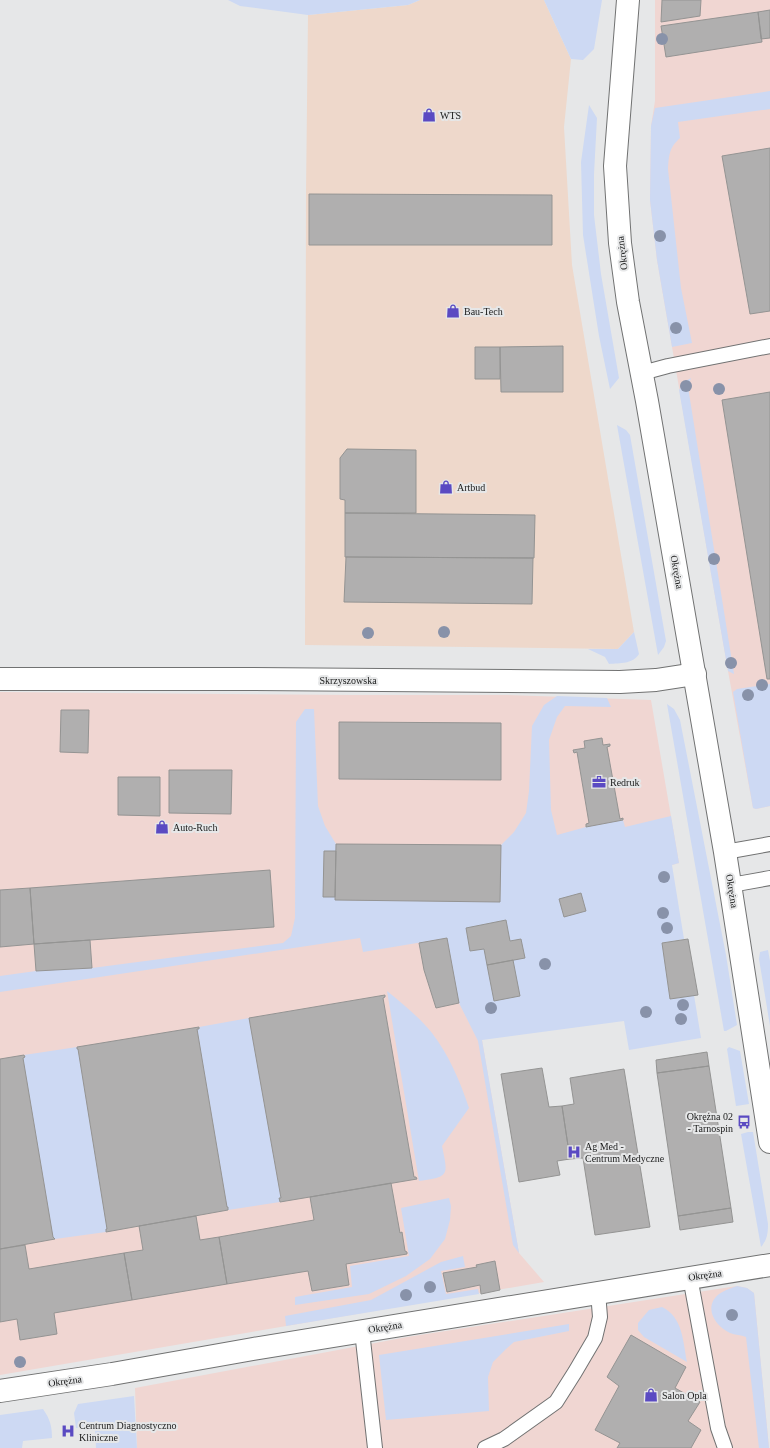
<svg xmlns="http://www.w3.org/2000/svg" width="770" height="1448" font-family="Georgia,serif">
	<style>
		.commercial { fill: #f0d6d2 }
		.industrial { fill: #eed8cb }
		.green { fill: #cdd9f3 }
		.building { fill: #b0afaf; stroke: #949493 }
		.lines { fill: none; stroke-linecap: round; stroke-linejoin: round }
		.service-casing { stroke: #717272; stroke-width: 16 }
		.minor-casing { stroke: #717272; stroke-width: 24 }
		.tertiary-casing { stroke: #717272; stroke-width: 24 }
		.service { stroke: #fff; stroke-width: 14 }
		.minor { stroke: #fff; stroke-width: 22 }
		.tertiary { stroke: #fff; stroke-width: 22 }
		.tree { fill: #8892a9 }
		.labels { text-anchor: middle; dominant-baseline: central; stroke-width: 4; stroke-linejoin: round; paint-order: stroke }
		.poi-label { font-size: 10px; fill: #1a1b1b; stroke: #e6e7e8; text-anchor: start }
		.street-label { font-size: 10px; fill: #1a1b1b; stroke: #e6e7e8 }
	</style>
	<rect width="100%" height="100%" fill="#e6e7e8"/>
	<path class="commercial" d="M655 0H770V806L756 809 753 808 728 671 657 260 650 200 651 126 655 101Z
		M0 692 352 695H507L651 700 679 863 672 865 482 1040 519 1253 544 1282 0 1375Z
		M737 1286 747 1288 754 1293 769 1448H137L135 1388 407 1337Z"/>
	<path class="industrial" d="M420 0H544L571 59 564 127 572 265 634 632 618 649 305 645 306 193 308 15 408 5Z"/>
	<path class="green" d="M228 0H420L408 5 308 15 240 6Z
		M544 0H602L594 49 583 60 571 59Z
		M770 91V109L678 122 680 138C669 148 669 155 668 169L681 288 692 343 672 347 657 260 650 200 651 126 655 108Z
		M589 105 597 118 594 174V215L601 274 619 378 610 389 599 336 583 235 581 162Z
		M691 378 688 387 734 674 728 671 679 390 684 382Z
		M617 425 626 430 630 435 666 641 664 647 658 655Z
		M634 632 639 654C633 664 620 663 609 664L605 657 588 649H618Z
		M770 684V806L756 809 753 808 733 692 737 689Z
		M557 696 607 698 611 707 565 706 557 717 549 740 551 810 557 835 586 827 623 820 625 827 671 816 679 863 672 865 684 939 662 943 670 999 694 995 701 1038 629 1050 624 1021 482 1040 519 1253 513 1245 478 1041 459 1003 447 938 363 952 360 938 0 992V976L36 971 92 968 283 943 291 936 295 918 296 722 305 709H314L318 806 325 826 336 844V851H324L323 897H335V900L500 902 501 845 514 832 526 813 529 791 532 726 544 705Z
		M667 704 674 709 680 720 726 955 737 1025 726 1031H724Z
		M768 950 770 961V1026L759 959 760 952Z
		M387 991C403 1004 419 1017 432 1033 449 1055 460 1081 469 1108L442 1146C448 1175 450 1177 419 1181Z
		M249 1018 281 1198 279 1199 280 1202 228 1210V1207H227L197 1029H199V1027Z
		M77 1047V1049H78L107 1229H106V1232L55 1239 53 1237 23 1058 25 1057 24 1055Z
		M729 1047 740 1051 749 1104 736 1106 727 1049Z
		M748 1132H753L768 1224C768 1234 767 1240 761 1247L741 1134Z
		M449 1198 451 1206 450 1220 445 1239 430 1259 406 1276 369 1294 295 1305V1297L352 1287 350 1266 409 1256 401 1208Z
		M463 1256 465 1267 441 1271 446 1294 478 1289 479 1294 286 1326 285 1316 371 1300 441 1262Z
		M737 1286 747 1288 754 1293 769 1448H759L746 1337C741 1335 735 1335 730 1333 717 1327 705 1311 715 1298 721 1291 729 1289 737 1286Z
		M662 1307C683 1317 683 1342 687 1362L644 1337 638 1330V1323L649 1310Z
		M569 1324V1331L514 1342 506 1349 493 1362 488 1377 489 1411 386 1420 379 1355Z
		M134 1396 137 1448H96L95 1428H76L74 1413 78 1404Z
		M43 1409C50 1419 52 1426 52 1438L23 1441 22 1448H0V1415Z"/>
	<path class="building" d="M662 0H701L700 16 661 22Z
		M770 10V38L761 39 758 12Z
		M758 12 762 42 666 57 661 26Z
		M770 148V311L750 314 722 156Z
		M309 194 552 195V245H309Z
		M563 346V392H501L500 347Z
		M475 347H500V379H475Z
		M770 392V679H767L722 400Z
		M347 449 416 450V513H345V500L340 499V458Z
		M345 513 535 515 534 558 345 557Z
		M346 557 533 558 532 604 344 602Z
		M61 710H89L88 753 60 752Z
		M339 722 501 723V780L339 779Z
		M602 738 603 745 610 744V746L607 747 620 819 623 818V820L586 827V824L589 823 577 752 574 753 573 750 585 748 584 741Z
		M169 770H232L231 814 169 813Z
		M118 777H160V816L118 815Z
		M336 844 501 845 500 902 335 900Z
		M324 851H336L335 897H323Z
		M270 870 274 927 34 944 30 888Z
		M30 888 34 944 0 947V890Z
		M581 893 586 911 564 917 559 899Z
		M506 920 510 941 521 939 525 958 487 965 484 949 470 951 466 928Z
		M447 938 459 1003 436 1008 424 970 419 943Z
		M688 939 698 995 670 999 662 943Z
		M90 940 92 968 36 971 34 944Z
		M513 960 520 996 494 1001 487 965Z
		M385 995V997L383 998 414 1177H416L417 1179 280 1202 279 1198H281L249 1018Z
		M199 1027V1029H197L227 1207H228V1210L106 1232V1229H107L78 1049H77V1047Z
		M707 1052 709 1066 657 1073 656 1060Z
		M24 1055 25 1057 23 1058 53 1237 55 1239 0 1249V1059Z
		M709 1066 731 1208 678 1216 657 1073Z
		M542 1068 549 1107 562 1106 570 1159 557 1161 560 1175 519 1182 501 1074Z
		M624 1069 650 1227 595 1235 583 1158 570 1159 562 1106 574 1104 570 1078Z
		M391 1183 400 1233 402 1232 405 1251 407 1252V1254L346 1264 349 1285 312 1291 308 1271 227 1284 219 1237 314 1220 310 1197Z
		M731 1208 733 1222 680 1230 678 1216Z
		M196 1216 200 1240 219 1237 227 1284 132 1300 124 1253 143 1250 139 1226Z
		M25 1245 29 1269 124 1253 132 1300 54 1313 57 1334 20 1340 17 1319 0 1322V1249Z
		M495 1261 500 1290 481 1294 480 1285 447 1292 443 1273 477 1267 476 1265Z
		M631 1335 686 1367 675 1388 700 1402 688 1421 701 1430 691 1448H617L620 1443 595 1430 619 1386 607 1377Z"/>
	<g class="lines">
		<g class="service-casing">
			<path id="service" d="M642 373 668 366 770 346
				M725 852 770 844
				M731 885 770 878
				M690 1277 718 1428 725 1448
				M362 1331 375 1448
				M485 1448 504 1439 556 1402 575 1372 595 1338 600 1317 598 1292"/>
		</g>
		<g class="minor-casing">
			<path id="minor" d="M0 679H245L620 682 656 680 695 674
				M0 1391 112 1374 253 1349 770 1265"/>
		</g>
		<g class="tertiary-casing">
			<path id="tertiary" d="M628 0 615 166 620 243 628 302 647 401 725 852 770 1142"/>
		</g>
		<use href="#service" class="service"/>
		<use href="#minor" class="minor"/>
		<use href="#tertiary" class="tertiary"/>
	</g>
	<g class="tree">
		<circle cx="662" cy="39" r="6"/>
		<circle cx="660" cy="236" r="6"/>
		<circle cx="676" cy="328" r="6"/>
		<circle cx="686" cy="386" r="6"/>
		<circle cx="719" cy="389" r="6"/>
		<circle cx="714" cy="559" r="6"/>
		<circle cx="444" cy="632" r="6"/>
		<circle cx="368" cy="633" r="6"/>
		<circle cx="731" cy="663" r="6"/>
		<circle cx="762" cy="685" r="6"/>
		<circle cx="748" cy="695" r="6"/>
		<circle cx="664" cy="877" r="6"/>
		<circle cx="663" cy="913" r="6"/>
		<circle cx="667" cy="928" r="6"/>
		<circle cx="545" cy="964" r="6"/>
		<circle cx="683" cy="1005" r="6"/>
		<circle cx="491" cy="1008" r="6"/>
		<circle cx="646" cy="1012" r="6"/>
		<circle cx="681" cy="1019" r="6"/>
		<circle cx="430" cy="1287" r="6"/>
		<circle cx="406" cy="1295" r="6"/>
		<circle cx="732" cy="1315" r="6"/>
		<circle cx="20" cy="1362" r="6"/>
	</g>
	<defs>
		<g id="shop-bare" transform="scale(1.08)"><path d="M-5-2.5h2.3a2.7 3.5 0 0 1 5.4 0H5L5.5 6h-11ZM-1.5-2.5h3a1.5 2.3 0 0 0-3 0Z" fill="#5a4ac2" stroke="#e6e7e8" stroke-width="2.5" paint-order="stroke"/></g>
		<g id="office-bare" transform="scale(1.08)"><path d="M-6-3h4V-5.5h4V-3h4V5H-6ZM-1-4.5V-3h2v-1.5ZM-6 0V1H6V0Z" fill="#5a4ac2" stroke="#e6e7e8" stroke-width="2.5" paint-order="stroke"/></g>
		<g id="bus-bare" transform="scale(1.08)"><path d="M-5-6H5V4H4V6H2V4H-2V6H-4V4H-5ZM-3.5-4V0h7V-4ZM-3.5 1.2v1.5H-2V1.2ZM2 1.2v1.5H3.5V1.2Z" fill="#5a4ac2" stroke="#e6e7e8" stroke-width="2.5" paint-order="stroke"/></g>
		<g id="hospital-bare" transform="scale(1.08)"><path d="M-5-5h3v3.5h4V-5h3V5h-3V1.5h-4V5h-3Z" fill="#5a4ac2" stroke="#e6e7e8" stroke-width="2.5" paint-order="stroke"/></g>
	</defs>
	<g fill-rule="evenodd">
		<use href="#shop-bare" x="429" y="115"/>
		<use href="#shop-bare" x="453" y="311"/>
		<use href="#shop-bare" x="446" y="487"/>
		<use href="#office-bare" x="599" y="782"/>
		<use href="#shop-bare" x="162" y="827"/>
		<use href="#bus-bare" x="744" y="1122"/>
		<use href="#hospital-bare" x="574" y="1152"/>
		<use href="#shop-bare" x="651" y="1395"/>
		<use href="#hospital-bare" x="68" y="1431"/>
	</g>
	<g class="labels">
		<g class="poi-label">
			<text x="440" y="115">WTS</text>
			<text x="464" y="311">Bau-Tech</text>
			<text x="457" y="487">Artbud</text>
			<text x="610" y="782">Redruk</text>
			<text x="173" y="827">Auto-Ruch</text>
			<text x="733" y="1116" text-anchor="end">Okrężna 02<tspan x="733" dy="12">- Tarnospin</tspan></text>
			<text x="585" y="1146">Ag Med -<tspan x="585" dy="12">Centrum Medyczne</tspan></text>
			<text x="662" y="1395">Salon Opla</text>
			<text x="79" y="1425">Centrum Diagnostyczno<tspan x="79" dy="12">Kliniczne</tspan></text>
		</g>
		<g class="street-label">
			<text transform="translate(622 253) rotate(-97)">Okrężna</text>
			<text transform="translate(677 572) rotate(80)">Okrężna</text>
			<text x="348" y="680">Skrzyszowska</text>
			<text transform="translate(732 891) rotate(81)">Okrężna</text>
			<text transform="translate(705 1275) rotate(-8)">Okrężna</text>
			<text transform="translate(385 1327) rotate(-9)">Okrężna</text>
			<text transform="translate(65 1381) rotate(-8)">Okrężna</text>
		</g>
	</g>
</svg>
